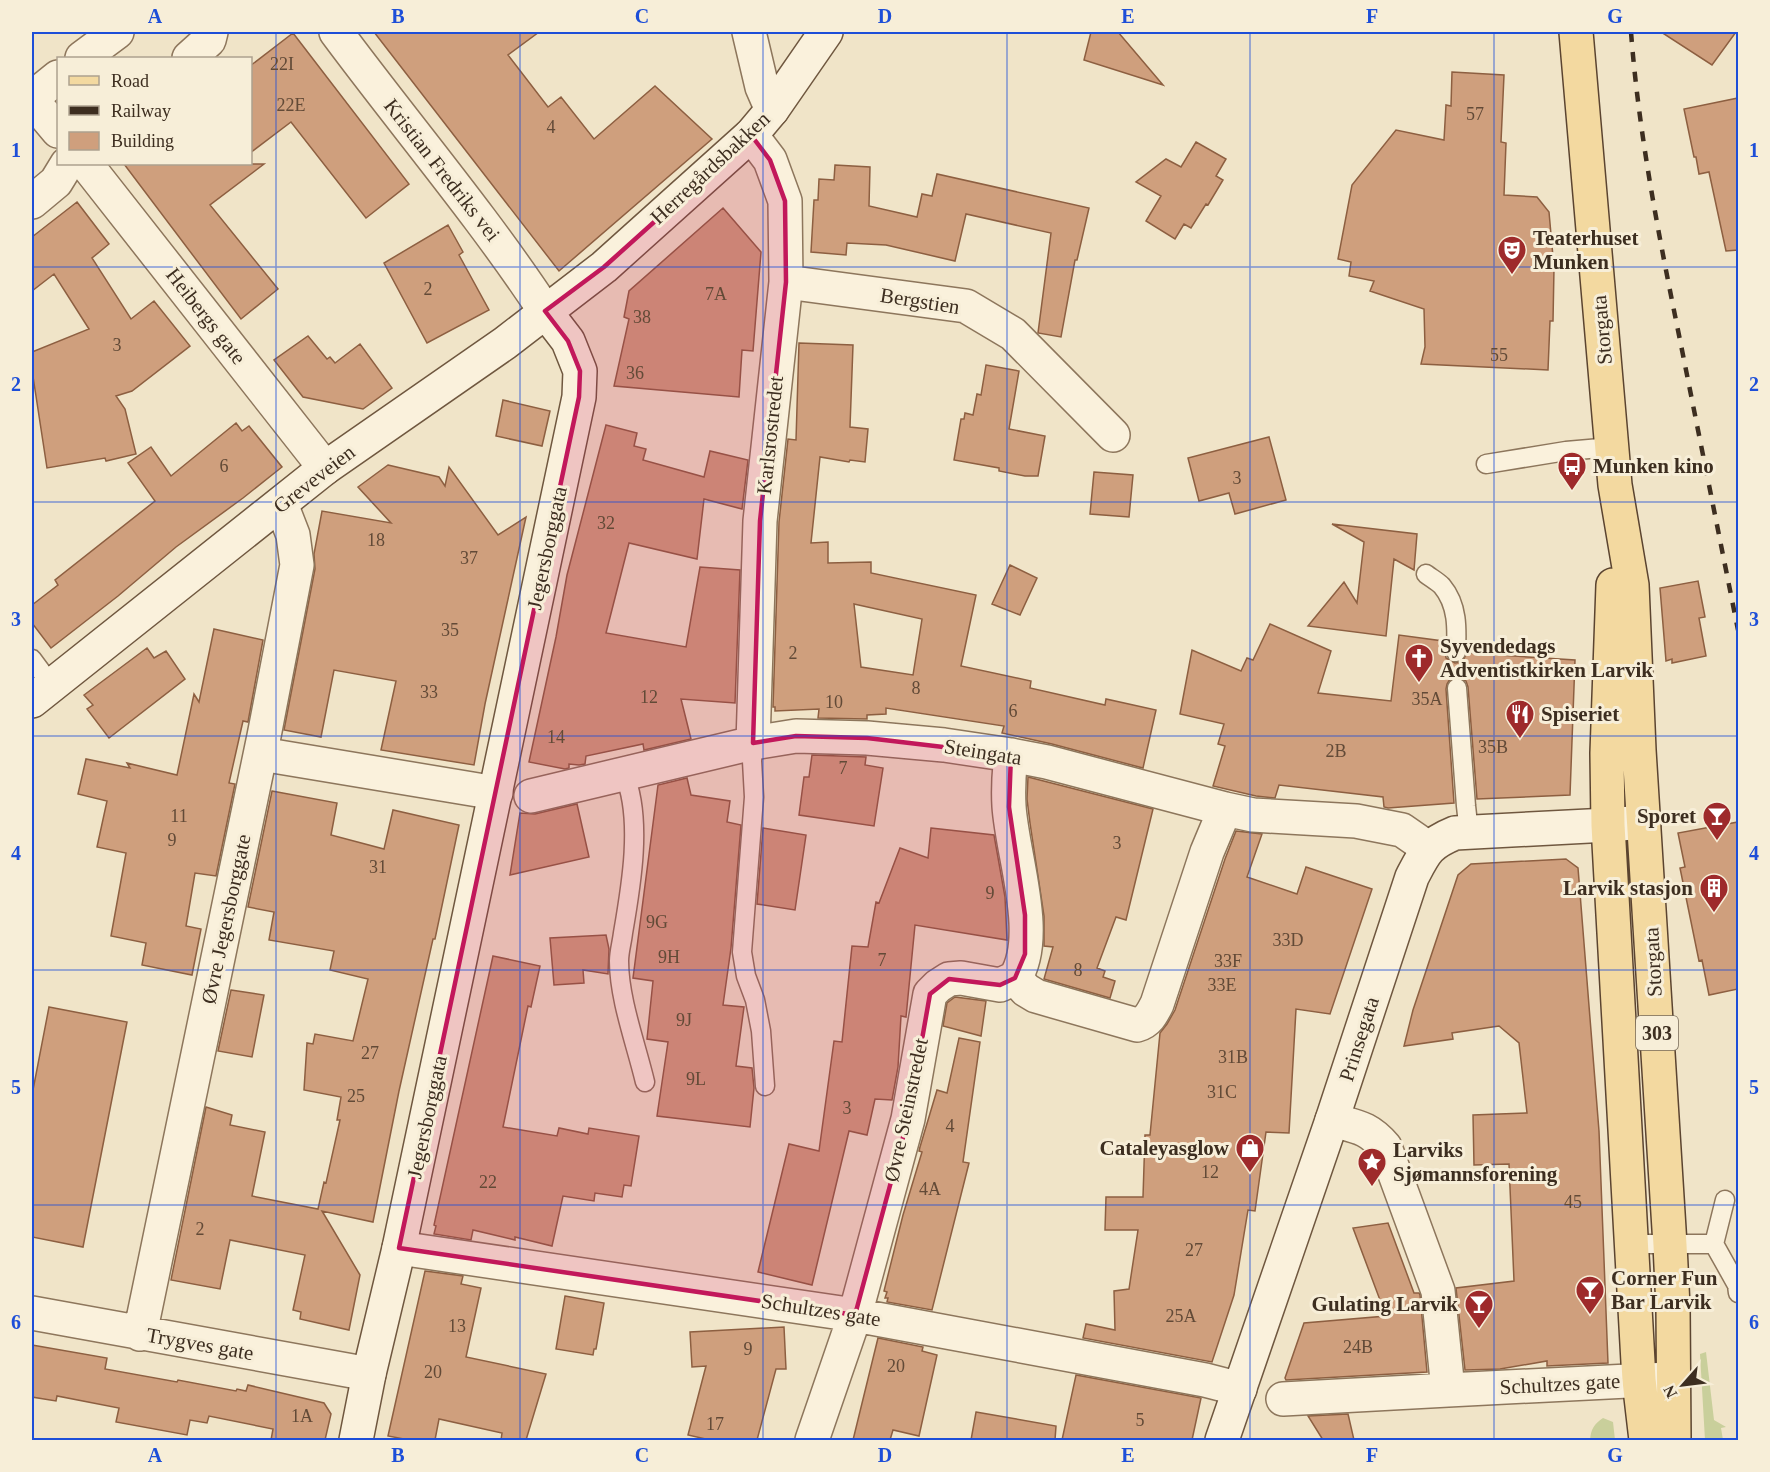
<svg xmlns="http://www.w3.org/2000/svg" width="1770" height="1472" font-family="'Times New Roman',serif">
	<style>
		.green { fill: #c9cf9b }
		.building { fill: #cf9f7d; stroke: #8d5f41; stroke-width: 1.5; fill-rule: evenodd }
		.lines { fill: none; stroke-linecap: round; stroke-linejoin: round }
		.lane-casing { stroke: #8d765c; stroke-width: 21 }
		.street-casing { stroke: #8d765c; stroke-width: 36 }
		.secondary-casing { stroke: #6f573f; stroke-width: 36 }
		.primary-casing { stroke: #5b4430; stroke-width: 36 }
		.lane { stroke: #faf1dc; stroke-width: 18 }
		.street { stroke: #faf1dc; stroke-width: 33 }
		.secondary { stroke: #faf1dc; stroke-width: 33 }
		.primary { stroke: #f3d9a0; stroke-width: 33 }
		.rail { stroke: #3d2e20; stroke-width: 4.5; stroke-dasharray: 10 10; stroke-linecap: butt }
		.marked { fill: #c2185b; fill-opacity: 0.2; stroke: #c2185b; stroke-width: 4.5; stroke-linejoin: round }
		.grid { fill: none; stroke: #1d4ed8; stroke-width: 1.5; stroke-opacity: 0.55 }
		.labels { text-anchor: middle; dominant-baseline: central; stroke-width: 6; stroke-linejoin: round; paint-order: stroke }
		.number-label { font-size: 18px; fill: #624a37 }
		.shield { fill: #f7eed8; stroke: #756857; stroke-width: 1.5 }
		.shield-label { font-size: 20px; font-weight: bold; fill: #3d2e20 }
		.street-label { font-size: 21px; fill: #3d2e20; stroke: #f7eed8 }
		.poi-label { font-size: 21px; font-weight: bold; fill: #3d2e20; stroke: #f7eed8; text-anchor: start }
		.neatline { fill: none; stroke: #1d4ed8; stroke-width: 2 }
		.grid-label { font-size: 20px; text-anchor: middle; font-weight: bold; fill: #1d4ed8 }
	</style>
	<rect width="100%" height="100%" fill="#f0e4c8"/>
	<path class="green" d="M1706 1352 1714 1420 1726 1427 1721 1428 1723 1440H1705L1700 1354Z
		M1603 1418 1613 1422 1615 1440H1590C1591 1429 1594 1424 1603 1418Z"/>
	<path class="building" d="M374 32H539L508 55 548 107 561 97 594 139 655 86 712 139 559 271Z
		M1091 32H1118L1163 85 1084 60Z
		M1661 32H1736L1712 65Z
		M293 33 409 184 366 218 291 122 250 153V66Z
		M1452 72 1504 75 1501 142 1506 143 1504 195 1537 197 1549 212 1554 268 1553 321H1550L1548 370 1421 364 1425 347 1424 309 1370 291 1374 281 1349 276 1351 262 1338 259 1352 185 1396 130 1444 140 1446 105 1451 106Z
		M1738 98V250L1726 251 1709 172 1699 174 1696 157H1694L1684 109Z
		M1196 142 1226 159 1216 176 1223 180 1208 205 1206 204 1191 228 1184 224 1175 239 1146 221 1161 196 1136 182 1166 159 1181 167Z
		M124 164H264L210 205 278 289 241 319Z
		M835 165 870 167 869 206 917 217 922 194 932 196 937 174 1089 208 1077 260H1075L1061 337 1038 333 1051 233 966 214 955 261 886 245 847 243 846 255 811 252 814 200H818L819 179 834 180Z
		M77 202 109 244 92 258 131 319 154 301 190 346 132 391 116 396 125 409 136 454 106 461 105 458 47 468 32 370V352L89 329 54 274 32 291V237Z
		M723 208 761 252 753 351 742 350 739 397 614 386 629 319 624 317 629 291Z
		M448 225 463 252 459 255 489 310 427 343 384 263Z
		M308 336 327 359 330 357 335 363 360 344 392 388 363 409 303 397 274 360Z
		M799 343 853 345 850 427 868 429 865 462 850 460 849 462 820 457 811 543 828 542V563L871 562V573L976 595 961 666 1031 681 1030 688 1105 705 1106 699 1156 710 1143 768 1052 744 1002 733 1004 726 886 708V714L867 715V719L818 718 819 709 775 711V707H773L779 522 788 439 796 440ZM854 604 922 619 913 675 861 667Z
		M986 365 1019 371 1009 429 1045 436 1038 476H1025L999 471V468L954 460 961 419H964L965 413 973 415 977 394 981 395Z
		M503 400 550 411 542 446 496 436Z
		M236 423 242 431 249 426 282 467 243 498 176 547 118 596 51 648 32 623V605L58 585 55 580 155 501 128 463 151 447 171 476Z
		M606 425 637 433 634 446 646 449 643 460 704 477 710 451 748 460 742 509 704 499 697 559 629 543 606 633 686 647 700 567 740 570 735 703 681 699 691 739 644 750 643 744 586 756 585 764 579 765 569 764V768L565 769 529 762 556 637 567 575Z
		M1269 437 1286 500 1235 514 1229 493 1199 501 1188 458Z
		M388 465 439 477 445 486 449 467 498 535 526 517 485 704 474 765 381 750 396 681 334 670 321 737 284 730 315 569 314 554 322 511 391 523 358 487Z
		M1094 472 1133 475 1129 517 1090 514Z
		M1332 524 1417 534 1414 570 1394 559 1386 636 1308 626 1344 582 1357 603 1364 542Z
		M1010 565 1037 578 1020 615 992 604Z
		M1698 581 1705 617 1699 618 1706 656 1672 663V659L1666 661 1660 588Z
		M1270 624 1331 651 1318 693 1391 701 1399 635 1443 641 1441 651 1445 652 1446 658 1455 663 1462 662 1467 653 1575 660 1570 795 1477 799 1468 687 1466 681 1457 677 1450 679 1447 684 1446 689 1454 803 1388 808 1384 807 1383 797 1279 785 1275 798 1256 796 1213 786 1225 746 1218 744 1224 724 1180 714 1192 650 1241 671 1247 658 1253 660Z
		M214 629 263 640 248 722 243 721 229 783 235 784 216 876 195 873 186 926 201 929 192 975 142 965 146 943 111 936 126 853 97 847 107 801 78 794 86 759 130 768 127 763 177 775 194 694 199 702Z
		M147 648 154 658 166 651 185 679 109 738 87 709 93 705 84 695Z
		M812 755 866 757 865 765 883 768 874 826 799 815 804 777H809Z
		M1028 777 1153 809 1126 920 1116 917 1097 968 1105 971 1103 977 1115 981 1110 998 1044 979 1053 947 1044 946V916L1030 823 1027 799Z
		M687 778 691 795 730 801 727 822 741 825 731 948 723 1005 744 1007 736 1066 752 1068 754 1088 750 1127 657 1116 668 1042 647 1039 653 981 633 978 658 785Z
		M272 791 337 803 331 835 384 849 393 810 459 825 435 939H433L399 1091 373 1222 322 1211 360 1275 349 1330 300 1319 301 1312 293 1310 305 1255 230 1240 220 1289 171 1280 206 1107 232 1115 230 1125 265 1132 252 1196 318 1209 324 1182 326 1183 340 1120H337L341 1097 304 1090 307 1043 313 1044 315 1034 353 1041 368 979 330 970 334 951 269 940 274 912 248 907Z
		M577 804 589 857 510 875 520 813 535 814Z
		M1738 822V989L1709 995 1702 960 1699 961 1680 868 1685 867 1678 833Z
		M763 828 806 835 795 910 757 904Z
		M931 828 994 835 1005 897 1007 940 915 925 906 1017 901 1016 898 1067 892 1100 875 1099 867 1135 849 1131 812 1285 758 1272 789 1144 819 1151 834 1041 842 1042 852 946 868 947 876 902 879 903 900 848 928 858Z
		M1236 831 1262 834 1247 877 1297 894 1306 867 1372 889 1330 1014 1296 1009 1289 1133 1266 1132 1255 1211 1248 1210 1234 1295 1212 1362 1083 1338 1086 1324 1115 1330 1114 1291 1129 1289 1138 1230H1105L1106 1197H1143L1145 1135H1150L1160 1033 1167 1024 1175 1010 1225 859Z
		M1566 859 1578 868 1599 1131 1608 1363 1547 1366V1361L1500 1369 1465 1370 1456 1288 1514 1281 1509 1164 1474 1165 1473 1115 1527 1113 1519 1043 1499 1026 1452 1033 1453 1039 1404 1046 1413 1010 1458 875 1471 864Z
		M606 935 609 949 608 974 583 970 584 983 554 985 550 938Z
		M493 956 540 966 531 1007 528 1006 503 1127 557 1136 559 1128 588 1134 589 1128 639 1136 631 1186 624 1185 622 1197 595 1193 594 1201 563 1196 552 1246 515 1237V1240L473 1230 471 1240 434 1234 436 1226 434 1225Z
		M231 990 264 995 252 1057 218 1051Z
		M955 997 986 1001 981 1036 943 1026 947 1003Z
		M49 1007 127 1022 83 1247 32 1237V1095Z
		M959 1038 980 1042 963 1162 969 1163 932 1310 887 1302 888 1298H885L887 1292 884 1291 903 1215 922 1152 919 1151 920 1147 937 1090 947 1093Z
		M1388 1223 1414 1293H1419L1420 1295 1427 1372 1286 1380 1285 1378 1304 1323 1386 1316 1353 1228Z
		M425 1271 463 1276 461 1284 481 1288 466 1357 546 1374 526 1440H501L502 1433 439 1419 435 1440H409L388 1436Z
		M565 1296 604 1303 596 1349H594L593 1355 556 1349Z
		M784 1327 786 1369H776L757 1440H710L688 1435 706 1366 692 1367 690 1332Z
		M878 1338 923 1347 922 1351 937 1355 919 1436 893 1430 890 1440H853Z
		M32 1345 107 1358 105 1369 177 1382 178 1380 236 1391 237 1389 246 1391 248 1385 324 1403 331 1414 325 1440H271L273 1429 209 1416 207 1423 190 1420 187 1435 116 1422 119 1408 57 1396 56 1401 32 1397Z
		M1076 1375 1201 1398 1192 1440H1062Z
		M976 1412 1056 1426 1055 1440H971Z
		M1348 1414 1354 1440H1323L1308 1416Z"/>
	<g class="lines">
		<g class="lane-casing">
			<path id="lane" d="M1486 464 1566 451 1612 447
				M1426 574C1431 578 1437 581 1442 586 1458 605 1457 629 1456 652
				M32 659 52 686
				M1457 688 1466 806 1469 833
				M753 743 752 761 754 797 742 952 746 976 755 1000 761 1031 765 1086
				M624 774C643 818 631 887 623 933 622 942 619 952 619 961 619 999 636 1044 645 1082
				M1725 1200 1714 1244 1737 1285 1738 1293
				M1631 1244H1714"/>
		</g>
		<g class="street-casing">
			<path id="street" d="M336 32C405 125 481 214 545 311
				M749 32 762 87 772 110
				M82 58 117 32
				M189 58 209 40 211 32
				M32 98 58 77
				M32 100 58 131
				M751 135 770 160 785 201 786 282 760 521 753 743
				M86 164 325 468
				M32 202 56 182 67 164
				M786 282 966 306 1013 334 1113 435
				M261 754 496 793
				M531 796 753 743 796 736 867 738 944 745 1011 755 1047 762 1225 809 1253 815 1356 821 1402 830 1428 848
				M1015 978 1026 990 1036 996 1137 1025C1148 1022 1152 1014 1157 1004L1207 852 1225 809
				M1332 1120C1357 1127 1368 1127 1385 1147L1438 1291 1448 1390 1668 1379
				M399 1248 855 1315 1205 1380 1240 1389
				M32 1313 369 1374
				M140 1334 264 736 297 565 293 535 281 504
				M1283 1399 1448 1390
				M812 1440 855 1315 908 1119 930 994 938 986 949 979 961 978 1000 985 1015 978C1042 936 1012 855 1009 806 1008 789 1009 772 1011 755"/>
		</g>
		<g class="secondary-casing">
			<path id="secondary" d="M32 701 325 468 505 343 604 267 751 135 772 110 826 32
				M356 1440 369 1374 399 1248 579 397 580 371 568 341 545 311
				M1222 1440 1332 1120 1412 877C1425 852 1428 844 1455 833L1608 825 1644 822"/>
		</g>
		<g class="primary-casing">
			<path id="primary" d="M1576 32 1615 485 1632 585 1639 750 1670 1245 1673 1307 1674 1440
				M1613 585 1607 753 1608 825 1639 1380 1646 1440"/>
		</g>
		<use href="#lane" class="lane"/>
		<use href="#street" class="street"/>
		<use href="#secondary" class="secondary"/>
		<use href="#primary" class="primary"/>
		<path class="rail" d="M1631 32C1639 137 1660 242 1681 345 1700 440 1719 535 1738 630"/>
	</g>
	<path class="marked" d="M751 135 770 160 785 201 786 282 760 521 753 743 796 736 867 738 1011 755 1009 807 1025 915V954L1015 978 1000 985 949 979 930 994 908 1119 855 1315 399 1248 579 397 580 371 568 341 545 311 604 267Z"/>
	<path class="grid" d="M276 32V1440M520 32V1440M763 32V1440M1007 32V1440M1250 32V1440M1494 32V1440M32 267H1738M32 502H1738M32 736H1738M32 970H1738M32 1205H1738"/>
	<defs>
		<g id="theatre-pin" transform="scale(1.5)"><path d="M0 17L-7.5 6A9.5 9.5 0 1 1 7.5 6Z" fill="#9e2a2b" stroke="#f7eed8"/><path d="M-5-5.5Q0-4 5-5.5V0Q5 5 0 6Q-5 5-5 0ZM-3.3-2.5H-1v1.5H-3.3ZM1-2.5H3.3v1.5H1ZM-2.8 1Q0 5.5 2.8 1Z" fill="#fff"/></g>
		<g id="bus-pin" transform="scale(1.5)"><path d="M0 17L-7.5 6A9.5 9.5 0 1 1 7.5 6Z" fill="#9e2a2b" stroke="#f7eed8"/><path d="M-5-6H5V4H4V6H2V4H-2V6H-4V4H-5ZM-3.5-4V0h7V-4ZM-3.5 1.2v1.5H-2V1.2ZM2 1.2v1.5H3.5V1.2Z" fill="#fff"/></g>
		<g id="church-pin" transform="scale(1.5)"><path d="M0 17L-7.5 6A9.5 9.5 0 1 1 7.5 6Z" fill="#9e2a2b" stroke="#f7eed8"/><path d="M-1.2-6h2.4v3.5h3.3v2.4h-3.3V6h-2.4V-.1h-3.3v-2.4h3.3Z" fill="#fff"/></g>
		<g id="restaurant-pin" transform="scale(1.5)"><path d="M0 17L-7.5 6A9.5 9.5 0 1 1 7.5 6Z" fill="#9e2a2b" stroke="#f7eed8"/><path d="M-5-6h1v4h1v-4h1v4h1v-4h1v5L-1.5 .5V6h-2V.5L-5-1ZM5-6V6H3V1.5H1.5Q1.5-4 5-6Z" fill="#fff"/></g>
		<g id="bar-pin" transform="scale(1.5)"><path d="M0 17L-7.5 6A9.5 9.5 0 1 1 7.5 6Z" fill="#9e2a2b" stroke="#f7eed8"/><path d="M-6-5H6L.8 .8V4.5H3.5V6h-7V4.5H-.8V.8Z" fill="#fff"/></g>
		<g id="building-pin" transform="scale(1.5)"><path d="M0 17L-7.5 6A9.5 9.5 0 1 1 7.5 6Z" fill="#9e2a2b" stroke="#f7eed8"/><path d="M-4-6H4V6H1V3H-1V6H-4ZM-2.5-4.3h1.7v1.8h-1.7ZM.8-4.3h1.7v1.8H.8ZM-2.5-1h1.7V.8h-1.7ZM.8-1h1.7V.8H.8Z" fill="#fff"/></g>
		<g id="shop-pin" transform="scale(1.5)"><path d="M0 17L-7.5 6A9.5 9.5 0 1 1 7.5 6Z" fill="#9e2a2b" stroke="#f7eed8"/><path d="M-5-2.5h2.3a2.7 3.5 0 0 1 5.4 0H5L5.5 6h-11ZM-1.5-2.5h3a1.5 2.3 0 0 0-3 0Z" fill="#fff"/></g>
		<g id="sight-pin" transform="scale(1.5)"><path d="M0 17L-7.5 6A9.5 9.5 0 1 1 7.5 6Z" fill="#9e2a2b" stroke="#f7eed8"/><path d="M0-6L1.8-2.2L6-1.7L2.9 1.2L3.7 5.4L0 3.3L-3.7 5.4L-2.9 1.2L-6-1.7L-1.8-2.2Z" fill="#fff"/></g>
	</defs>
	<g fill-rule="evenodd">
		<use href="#theatre-pin" x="1512" y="250"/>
		<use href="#bus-pin" x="1572" y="466"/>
		<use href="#church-pin" x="1419" y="658"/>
		<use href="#restaurant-pin" x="1520" y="714"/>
		<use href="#bar-pin" x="1717" y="816"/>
		<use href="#building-pin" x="1714" y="888"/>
		<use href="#shop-pin" x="1250" y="1148"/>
		<use href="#sight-pin" x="1372" y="1162"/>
		<use href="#bar-pin" x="1590" y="1290"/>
		<use href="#bar-pin" x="1479" y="1304"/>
	</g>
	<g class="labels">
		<g class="number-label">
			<text x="282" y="64">22I</text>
			<text x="291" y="105">22E</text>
			<text x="1475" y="114">57</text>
			<text x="551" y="127">4</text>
			<text x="428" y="289">2</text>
			<text x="716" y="294">7A</text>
			<text x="642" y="317">38</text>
			<text x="117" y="345">3</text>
			<text x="1499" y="355">55</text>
			<text x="635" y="373">36</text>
			<text x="224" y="466">6</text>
			<text x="1237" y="478">3</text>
			<text x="606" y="523">32</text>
			<text x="376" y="540">18</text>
			<text x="469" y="558">37</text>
			<text x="450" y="630">35</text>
			<text x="793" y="653">2</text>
			<text x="916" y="688">8</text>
			<text x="429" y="692">33</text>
			<text x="649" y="697">12</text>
			<text x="1427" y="699">35A</text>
			<text x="834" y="702">10</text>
			<text x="1013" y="711">6</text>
			<text x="556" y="737">14</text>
			<text x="1493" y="747">35B</text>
			<text x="1336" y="751">2B</text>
			<text x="843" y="768">7</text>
			<text x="179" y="816">11</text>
			<text x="172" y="840">9</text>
			<text x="1117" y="843">3</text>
			<text x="378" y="867">31</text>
			<text x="990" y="893">9</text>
			<text x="657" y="922">9G</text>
			<text x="1288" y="940">33D</text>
			<text x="669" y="957">9H</text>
			<text x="882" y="960">7</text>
			<text x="1228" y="961">33F</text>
			<text x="1078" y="970">8</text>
			<text x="1222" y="985">33E</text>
			<text x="684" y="1020">9J</text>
			<text x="370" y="1053">27</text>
			<text x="1233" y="1057">31B</text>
			<text x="696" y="1079">9L</text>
			<text x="1222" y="1092">31C</text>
			<text x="356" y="1096">25</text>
			<text x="847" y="1108">3</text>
			<text x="950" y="1126">4</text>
			<text x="1210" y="1172">12</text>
			<text x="488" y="1182">22</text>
			<text x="930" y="1189">4A</text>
			<text x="1573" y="1202">45</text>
			<text x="200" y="1229">2</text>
			<text x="1194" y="1250">27</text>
			<text x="1181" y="1316">25A</text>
			<text x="457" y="1326">13</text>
			<text x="1358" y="1347">24B</text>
			<text x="748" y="1349">9</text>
			<text x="896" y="1366">20</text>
			<text x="433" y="1372">20</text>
			<text x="302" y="1416">1A</text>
			<text x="1140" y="1420">5</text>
			<text x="715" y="1424">17</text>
		</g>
		<rect class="shield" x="1636" y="1016" width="42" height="34" rx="4.5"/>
		<g class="shield-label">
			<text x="1657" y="1033">303</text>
		</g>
		<g class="street-label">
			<text transform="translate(710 168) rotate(-43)">Herregårdsbakken</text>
			<text transform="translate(442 170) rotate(52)">Kristian Fredriks vei</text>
			<text transform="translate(920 301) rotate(9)">Bergstien</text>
			<text transform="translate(206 316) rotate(52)">Heibergs gate</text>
			<text transform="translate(1602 330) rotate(-95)">Storgata</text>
			<text transform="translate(770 435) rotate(-84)">Karlsrostredet</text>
			<text transform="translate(314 479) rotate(-38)">Greveveien</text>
			<text transform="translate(547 548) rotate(-78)">Jegersborggata</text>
			<text transform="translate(983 752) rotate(9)">Steingata</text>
			<text transform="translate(226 919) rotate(-78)">Øvre Jegersborggate</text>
			<text transform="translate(1653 962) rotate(-93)">Storgata</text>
			<text transform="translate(1359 1039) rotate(-72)">Prinsegata</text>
			<text transform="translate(906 1110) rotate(-78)">Øvre Steinstredet</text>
			<text transform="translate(427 1117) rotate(-78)">Jegersborggata</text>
			<text transform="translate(821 1310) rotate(9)">Schultzes gate</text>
			<text transform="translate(200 1344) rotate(10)">Trygves gate</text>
			<text transform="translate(1560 1384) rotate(-3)">Schultzes gate</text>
		</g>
		<g class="poi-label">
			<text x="1533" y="238">Teaterhuset<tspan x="1533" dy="24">Munken</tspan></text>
			<text x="1593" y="466">Munken kino</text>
			<text x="1440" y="646">Syvendedags<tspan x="1440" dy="24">Adventistkirken Larvik</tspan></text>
			<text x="1541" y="714">Spiseriet</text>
			<text x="1696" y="816" text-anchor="end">Sporet</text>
			<text x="1693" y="888" text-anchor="end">Larvik stasjon</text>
			<text x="1229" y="1148" text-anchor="end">Cataleyasglow</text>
			<text x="1393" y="1150">Larviks<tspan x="1393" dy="24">Sjømannsforening</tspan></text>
			<text x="1611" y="1278">Corner Fun<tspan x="1611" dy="24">Bar Larvik</tspan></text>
			<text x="1458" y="1304" text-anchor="end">Gulating Larvik</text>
		</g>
	</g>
	<rect width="1770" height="1472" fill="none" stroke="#f7eed8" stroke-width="66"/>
	<rect x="57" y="57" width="195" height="108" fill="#f7eed8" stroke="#ada18e" stroke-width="1.5"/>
	<rect x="69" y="76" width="30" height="9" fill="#f3d9a0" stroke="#ada18e" stroke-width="1.5"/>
	<text x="111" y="87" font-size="18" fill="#3d2e20">Road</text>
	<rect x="69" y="106" width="30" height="9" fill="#3d2e20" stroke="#ada18e" stroke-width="1.5"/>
	<text x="111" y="117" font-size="18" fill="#3d2e20">Railway</text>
	<rect x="69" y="132" width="30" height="18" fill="#cf9f7d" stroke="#ada18e" stroke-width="1.5"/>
	<text x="111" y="147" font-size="18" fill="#3d2e20">Building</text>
	<g transform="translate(1683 1385) rotate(242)" stroke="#f7eed8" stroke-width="4.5" paint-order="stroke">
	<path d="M0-4.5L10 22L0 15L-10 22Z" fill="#3d2e20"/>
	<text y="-9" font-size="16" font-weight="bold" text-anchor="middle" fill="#3d2e20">N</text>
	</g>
	<rect x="33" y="33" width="1704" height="1406" class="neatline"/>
	<g class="grid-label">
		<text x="155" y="23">A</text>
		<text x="398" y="23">B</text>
		<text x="642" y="23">C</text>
		<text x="885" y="23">D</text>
		<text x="1128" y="23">E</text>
		<text x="1372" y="23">F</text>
		<text x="1615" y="23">G</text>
		<text x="16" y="157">1</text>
		<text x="1754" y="157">1</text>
		<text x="16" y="391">2</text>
		<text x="1754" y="391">2</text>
		<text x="16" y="626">3</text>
		<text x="1754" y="626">3</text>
		<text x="16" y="860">4</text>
		<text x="1754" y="860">4</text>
		<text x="16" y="1094">5</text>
		<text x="1754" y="1094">5</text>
		<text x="16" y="1329">6</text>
		<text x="1754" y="1329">6</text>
		<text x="155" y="1462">A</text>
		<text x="398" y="1462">B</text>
		<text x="642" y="1462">C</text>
		<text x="885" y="1462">D</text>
		<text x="1128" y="1462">E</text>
		<text x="1372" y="1462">F</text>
		<text x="1615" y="1462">G</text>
	</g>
</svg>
